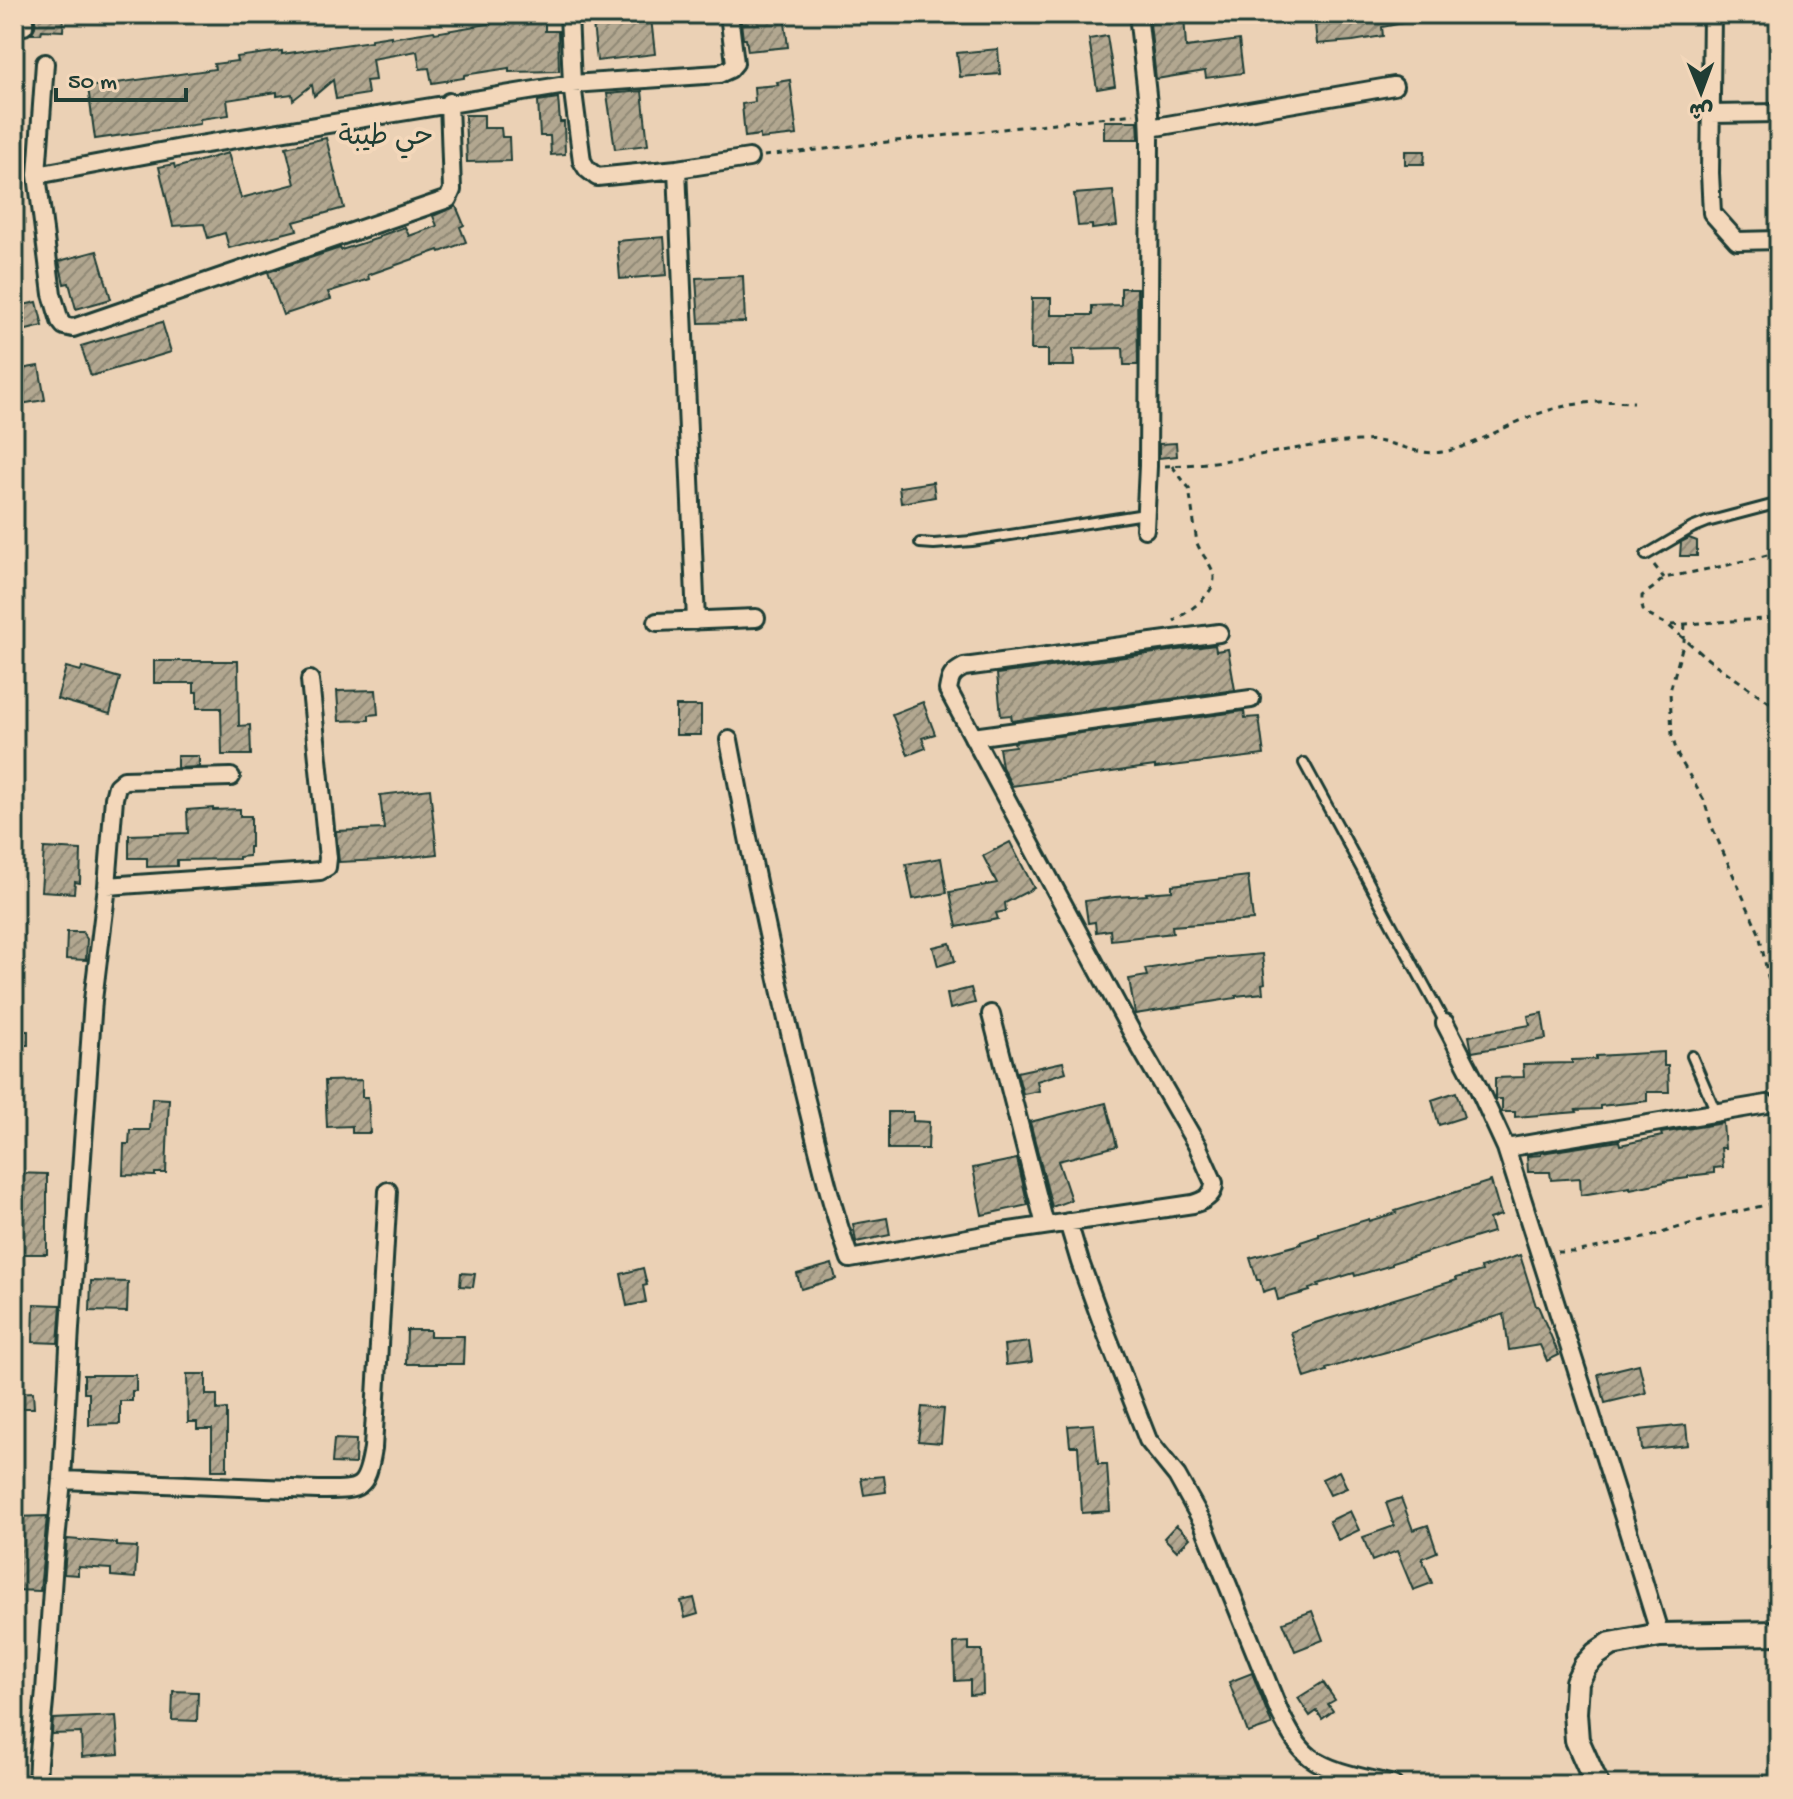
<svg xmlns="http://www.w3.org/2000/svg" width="1793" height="1799" font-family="'Gochi Hand','Playpen Sans Arabic',sans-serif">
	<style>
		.building { fill: url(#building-hatch); stroke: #1f3d34; stroke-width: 2 }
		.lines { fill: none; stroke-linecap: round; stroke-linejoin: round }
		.lane-casing { stroke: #1f3d34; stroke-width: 14 }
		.street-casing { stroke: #1f3d34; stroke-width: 22 }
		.secondary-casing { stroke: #1f3d34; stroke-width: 28 }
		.path { stroke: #1f3d34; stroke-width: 3; stroke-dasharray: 6 6; stroke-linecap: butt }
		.lane { stroke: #f3d7ba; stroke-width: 8 }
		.street { stroke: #f3d7ba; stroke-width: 16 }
		.secondary { stroke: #f3d7ba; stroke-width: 22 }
		.labels { text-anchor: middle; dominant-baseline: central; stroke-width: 8; stroke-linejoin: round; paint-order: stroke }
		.neighbourhood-label { font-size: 28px; fill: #1f3d34; stroke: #f3d7ba }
	</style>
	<defs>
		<pattern id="building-hatch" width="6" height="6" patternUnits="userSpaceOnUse" patternTransform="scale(2)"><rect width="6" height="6" fill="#b2a790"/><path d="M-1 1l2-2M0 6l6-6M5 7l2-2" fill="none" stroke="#908976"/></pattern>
	</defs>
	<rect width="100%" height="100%" fill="#ebd1b5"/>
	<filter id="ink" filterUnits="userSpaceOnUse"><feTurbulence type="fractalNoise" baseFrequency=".0125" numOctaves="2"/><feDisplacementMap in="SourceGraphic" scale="16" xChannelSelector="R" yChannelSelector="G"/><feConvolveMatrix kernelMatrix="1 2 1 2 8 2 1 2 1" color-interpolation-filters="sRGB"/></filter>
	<g filter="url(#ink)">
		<path class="building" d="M35 14H64L63 31 42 30 41 34H31L35 27Z
			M740 14H784L788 47 748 51 746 39H743Z
			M1149 14H1184L1186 47 1239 40 1243 73 1206 78 1205 71 1156 79Z
			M1314 14H1414V21L1382 27 1383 36 1353 41 1317 44Z
			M651 18 655 54 597 61 593 24Z
			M545 22V31H558L559 71 509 72V68L464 75V78L432 83 429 68 420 69 417 51 372 59 375 80 366 81 368 94 336 99 333 80 314 96 312 85 293 100 292 94 277 96V92L227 100 229 115 200 119V124L95 139 88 87 215 69 214 64 237 61 236 57 282 51V54L371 41V39L391 36V38L434 31 435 33 493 23Z
			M1107 36 1115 86 1097 89 1089 39Z
			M998 49 1000 74 960 77 957 53Z
			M790 80 797 135 760 139V135L745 137 742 104 755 102 754 87 778 85 777 82Z
			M642 91 648 145 615 149 607 94Z
			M558 98 560 122H564L565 154 551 155 550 136H540L538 101Z
			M465 115H484V128H501L502 137H509L510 161 467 162Z
			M1104 121H1138L1139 139H1104Z
			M326 138 344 208 294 222 297 230 229 248 225 233 208 238 204 224 173 226 159 167 174 164 175 168 228 153 241 198 295 184 286 147Z
			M1405 151H1425L1424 164H1405Z
			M1113 191 1117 226 1092 229V225L1078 226 1074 194Z
			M456 206 464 225 460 227 466 242 440 252 439 250 368 275 369 279 328 292 331 299 283 315 268 272 340 248 341 250 379 238V236L405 227 409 236 437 226 433 216Z
			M664 237 667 275 620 279 617 241Z
			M97 251 111 299 76 309 69 283 64 284 59 261Z
			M743 276 745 322 699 323 696 278Z
			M1121 288H1137L1138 365H1124L1123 348 1073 349 1074 366H1048V350H1031L1032 298H1051V315H1092V306L1121 305Z
			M37 302 43 326 14 333V307Z
			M162 322 171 352 91 376 81 346Z
			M39 366 45 400 14 405V370Z
			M1176 443 1177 456 1159 458V444Z
			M933 482 935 497 901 503 899 487Z
			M1689 538 1697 541V556H1680L1681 542Z
			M1215 645 1216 651 1228 649 1235 690 1012 721 1011 715 1001 716 997 674Z
			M154 661H238L239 726 250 725 251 755H222L221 708H197V692H194V683H154Z
			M66 667 81 671 82 667 120 678 110 714 57 699Z
			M376 690 378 714 369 715V720L339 721 337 691Z
			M923 702 935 734 922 738 926 748 908 755 892 714Z
			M676 706H701V735H676Z
			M1244 711 1245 718 1259 717 1264 755 1155 768V766L1012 786 1002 767 999 748 1015 746 1014 742Z
			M177 756H199V767L177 768Z
			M430 789 437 854 383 860 339 862 336 831 384 829 380 795Z
			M213 808V810L240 809V816H251V847H249V856L239 857V859L177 860V866L147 867V858H129V835L188 833 187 810Z
			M1010 842 1034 888 1005 903 1006 911 996 913 998 919 957 927 950 892 997 883 983 856Z
			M44 848 81 850 80 883 75 882 74 893 41 891Z
			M941 858 947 893 913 899 906 864Z
			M1248 876 1253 920 1172 926 1173 933 1111 940 1110 930 1096 932 1095 922 1088 923 1085 901 1115 897 1147 895 1146 893 1172 891V885Z
			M67 932H82L87 939 86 960 66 959Z
			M950 943 955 961 938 966 933 947Z
			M1262 954 1265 983 1262 984 1263 993 1236 996V998L1135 1014 1129 979 1147 976 1145 969 1207 959Z
			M971 988 975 1003 950 1009 947 994Z
			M1542 1013 1546 1039 1472 1052 1469 1036 1530 1025 1528 1016Z
			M15 1031H28V1045H15Z
			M1664 1052V1066H1668L1669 1092H1647V1101L1600 1106V1109L1576 1110 1577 1112 1515 1117V1112H1502V1099H1495V1078L1524 1077 1523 1064 1572 1063V1060L1596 1059V1056Z
			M1063 1062 1066 1072 1037 1081 1039 1091 1023 1094 1017 1072Z
			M362 1080V1097H368L370 1133H352V1126L327 1127 325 1081Z
			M1456 1092 1464 1117 1439 1125 1432 1100Z
			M152 1098 169 1099 166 1173H155V1176L123 1175 124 1144H129L130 1130H150Z
			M1106 1103 1117 1146 1058 1161 1071 1200 1052 1207 1030 1122Z
			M888 1112H913V1121L929 1122 928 1149H888Z
			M1723 1123 1725 1148H1721L1723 1167 1714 1168V1173L1688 1176V1178L1665 1181V1182L1630 1189V1187L1581 1195 1580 1178 1551 1180 1550 1172H1528L1527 1156 1541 1155V1153L1619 1141 1620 1145 1662 1136 1661 1133Z
			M1017 1159 1028 1205 982 1215 973 1168Z
			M14 1173 47 1174V1254H14Z
			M1491 1181 1501 1215 1489 1219 1493 1232 1392 1263V1265L1355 1276 1354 1273 1318 1284 1319 1286 1309 1289 1310 1291 1278 1300 1275 1288 1263 1292 1260 1280H1257L1250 1258 1301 1244 1300 1242 1319 1236V1234L1369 1219V1221L1396 1213 1395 1211Z
			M887 1218 890 1235 856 1242 853 1224Z
			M1520 1255 1536 1306H1538L1559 1355 1547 1361 1540 1345 1509 1350 1504 1314 1397 1349 1372 1356 1371 1355 1326 1369 1327 1371 1305 1378 1291 1332 1315 1323 1457 1280 1456 1278 1482 1271 1481 1268Z
			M832 1264 836 1279 801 1289 797 1274Z
			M643 1268 647 1285 643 1286 646 1302 627 1306 621 1274Z
			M461 1273 475 1274 473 1287 460 1286Z
			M91 1281 128 1282 127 1312 90 1311Z
			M34 1304 61 1305 58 1343 33 1342Z
			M407 1330H430V1336H464L463 1364H406Z
			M1029 1342 1032 1362 1006 1365 1004 1345Z
			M1639 1364 1646 1393 1605 1403 1598 1374Z
			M187 1374H206V1395H217V1410L227 1409V1470H212V1429H197V1422H188Z
			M84 1375H136V1391H132V1401H120V1424L89 1425V1393H84Z
			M33 1392 34 1408H14V1393Z
			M922 1407 944 1409 941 1443 918 1441Z
			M1094 1424 1098 1464H1107L1110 1511 1082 1513 1078 1446H1070L1068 1426Z
			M1686 1425 1688 1445 1642 1450 1640 1430Z
			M334 1439 356 1440 355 1464 332 1463Z
			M1339 1471 1347 1488 1330 1495 1322 1479Z
			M884 1476 886 1492 864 1495 861 1478Z
			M1401 1498 1413 1530 1428 1525 1437 1552 1422 1558 1432 1583 1413 1590 1397 1551 1372 1561 1363 1537 1394 1526 1386 1503Z
			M1350 1511 1359 1530 1338 1540 1329 1521Z
			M47 1516 40 1591 14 1590V1517Z
			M1176 1525 1190 1538 1177 1551 1164 1538Z
			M67 1539 117 1543V1546L137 1547 135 1578 111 1576V1569L78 1567V1575L64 1574Z
			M694 1598 698 1614 685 1618 681 1601Z
			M1312 1611 1323 1640 1295 1651 1283 1622Z
			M969 1642V1650H982L983 1694 970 1695V1680L955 1681 954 1643Z
			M1252 1673 1272 1725 1248 1733 1229 1682Z
			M1323 1682 1335 1700 1328 1704 1333 1711 1322 1719 1317 1711 1310 1716 1298 1698Z
			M173 1691 198 1692 197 1721 172 1720Z
			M116 1716 119 1754 82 1757 81 1733 52 1734 53 1719Z"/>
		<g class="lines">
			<g class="lane-casing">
				<path id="lane" d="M920 543 934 544 972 541 1145 514
					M1646 555 1692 528 1707 522 1779 503
					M1304 763 1445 1023
					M1692 1056 1716 1112"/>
			</g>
			<g class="street-casing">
				<path id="street" d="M569 14 572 84 582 161 587 169 597 177 677 169 749 158
					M1138 14 1149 113 1150 139 1148 466 1145 529
					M1712 14 1710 173 1712 213 1737 241 1779 240
					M24 26V14
					M45 63 37 175 52 294 60 321 64 326 73 328 448 199 452 190 449 102
					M1710 114 1779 113
					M1150 128 1394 86
					M677 169 696 621
					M37 175 181 148 572 84 719 74 730 69 735 63 729 14
					M657 622 756 618
					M973 737 1251 699
					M729 740C751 857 775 972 803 1088 817 1145 830 1203 850 1259L996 1233 1193 1204C1204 1201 1214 1196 1214 1183L1198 1147 1136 1040 948 690C950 677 952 673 964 667L1219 633
					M107 886 309 872 320 871 327 867 328 858 310 680
					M991 1014 1045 1225
					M1445 1023 1476 1083 1506 1148 1624 1518 1660 1635
					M1506 1148 1767 1104
					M1068 1222 1080 1262 1101 1320 1148 1440 1177 1476 1202 1521 1279 1711C1287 1727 1296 1746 1310 1757 1333 1774 1367 1778 1393 1785
					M62 1480 318 1490C360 1490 366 1492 373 1448L388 1191
					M37 1785 38 1762 45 1691 54 1561 62 1480 70 1328 93 1000 107 886 114 798 117 786 124 780 231 777"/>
			</g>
			<g class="secondary-casing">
				<path id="secondary" d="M1597 1785 1577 1740 1575 1713 1577 1682 1585 1666 1596 1654 1611 1644 1660 1635 1779 1633"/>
			</g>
			<path class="path" d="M764 156 1134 114
				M1164 466C1229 465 1293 445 1358 441 1364 441 1370 440 1376 441 1398 443 1419 456 1442 452 1468 448 1491 434 1515 423 1557 404 1589 400 1634 402
				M1172 466 1189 488 1197 543C1201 554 1209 561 1213 572 1220 593 1188 611 1174 621
				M1779 552 1728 565 1664 578 1653 588 1642 596V605L1643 610 1648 615 1668 625 1709 660 1779 709
				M1654 565 1664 578
				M1685 624 1684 641 1670 691 1672 736 1678 756 1704 800 1712 827 1759 933 1779 1030
				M1671 625 1779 618
				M1557 1252H1575L1649 1237 1705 1219 1779 1202"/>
			<use href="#lane" class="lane"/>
			<use href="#street" class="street"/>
			<use href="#secondary" class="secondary"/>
		</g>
	</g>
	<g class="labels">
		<g class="neighbourhood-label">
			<text x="386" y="138">حي طيبة</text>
		</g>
	</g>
	<rect width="1793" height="1799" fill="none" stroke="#f3d7ba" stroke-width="48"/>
	<rect x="24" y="24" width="1745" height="1751" fill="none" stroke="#1f3d34" stroke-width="3" filter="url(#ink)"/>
	<g transform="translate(1701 92) rotate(179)" stroke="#f3d7ba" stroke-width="6" paint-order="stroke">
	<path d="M0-6L14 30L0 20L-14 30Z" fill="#1f3d34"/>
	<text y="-12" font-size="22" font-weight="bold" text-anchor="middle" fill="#1f3d34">ش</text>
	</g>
	<path d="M56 88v12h130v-12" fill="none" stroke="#1f3d34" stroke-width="4"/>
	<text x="68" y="88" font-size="24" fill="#1f3d34" stroke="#f3d7ba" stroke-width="6" paint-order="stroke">50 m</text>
</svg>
